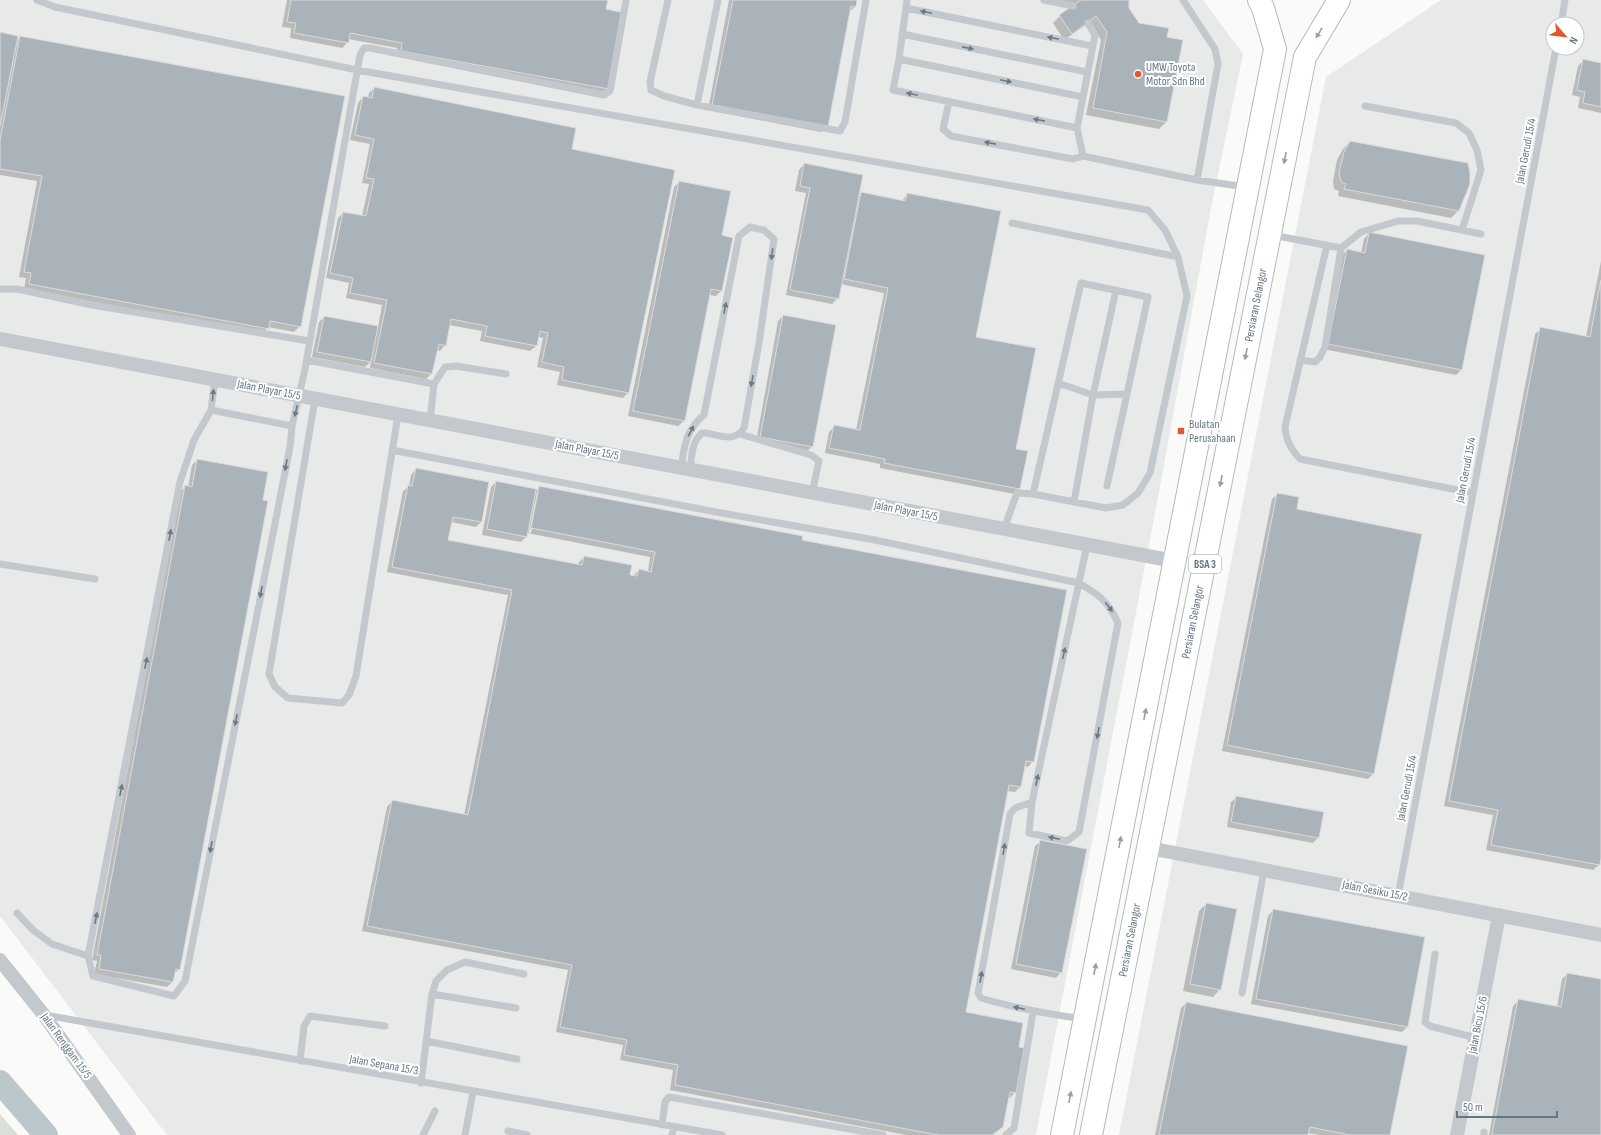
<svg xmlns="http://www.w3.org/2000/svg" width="1601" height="1135" font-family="'Sofia Sans Condensed',sans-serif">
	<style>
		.built { fill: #e8e9e9; fill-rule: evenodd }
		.green { fill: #dadfd7 }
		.shadow { fill: #0003; fill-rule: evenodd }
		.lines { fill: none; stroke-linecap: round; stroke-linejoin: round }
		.river { stroke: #bbc7cb; stroke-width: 24 }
		.building { fill: #aab3b9; stroke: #dcdcda }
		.primary-casing { stroke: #b5babe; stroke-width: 24 }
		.service { stroke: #c3c8cc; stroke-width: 7 }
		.minor { stroke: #c3c8cc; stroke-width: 14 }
		.primary { stroke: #fff; stroke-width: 22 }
		.oneway { fill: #6a7a87 }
		.oneway2 { fill: #939fa8 }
		.poi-dot { fill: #e4572e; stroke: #fff; stroke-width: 1.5 }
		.labels { text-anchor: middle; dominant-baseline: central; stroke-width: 4; stroke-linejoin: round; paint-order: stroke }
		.shield { fill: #fff; stroke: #939fa8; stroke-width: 1 }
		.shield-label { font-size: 11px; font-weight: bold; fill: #657683 }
		.poi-label { font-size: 12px; fill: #657683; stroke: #fff; text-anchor: start }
		.street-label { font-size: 12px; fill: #657683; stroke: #fff }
	</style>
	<rect width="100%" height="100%" fill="#fafaf8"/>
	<path class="built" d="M0 0H1203L1243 54 1211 208 1159 492 1036 1135H167L0 916Z
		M1441 0H1601V1135H1119L1326 77ZM1553 24H1577V48H1553Z"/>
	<path class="green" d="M0 1114 18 1135H0Z"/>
	<path class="shadow" d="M287 0H607L605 10 608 88 603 93 396 56 397 48 348 39V42L342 48 290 38 291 28 282 27Z
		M729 0H856L855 7 849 12 827 127 821 132 708 110Z
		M1051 0H1127L1128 8 1138 24 1166 38V122L1159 129 1086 115 1101 40 1089 23 1064 40 1053 23 1060 16 1076 5Z
		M0 33 15 42 20 37 300 326 294 332 268 327 263 333 24 289 26 278 19 277 37 181 0 175Z
		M1584 60 1601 64V113L1578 108 1580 97 1572 95 1578 66Z
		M374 88 570 150 628 393 623 398 557 385 560 372 537 367 543 338 537 337 536 346 530 351 480 341 482 331 449 325 445 345 440 351 436 350 431 374 426 379 370 368 371 361 365 367 312 357 319 322 324 317 378 327 382 305 346 298 349 283 326 278 338 218 343 213 362 216 369 184 362 183 370 144 350 140 358 103 363 97 368 98 369 93Z
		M1350 142 1458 211 1451 218 1338 196 1339 191 1334 189 1333 181 1337 160 1343 149Z
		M804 164 858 197 862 193 902 201 907 194 975 337 1015 450 1026 452 1019 489 1014 494 880 468V464L825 453 829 432 835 426 856 430 884 293 840 284 838 298 832 304 786 295 806 193 795 191 799 170Z
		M679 182 721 236 732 238 721 291 716 296 709 295 684 421 678 426 628 416 674 187Z
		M1369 233 1462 369 1456 375 1323 349 1342 255 1347 250 1361 253 1364 239Z
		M1601 261V852L1599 865 1593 870 1486 850 1493 815 1444 806 1535 334 1541 329 1586 337Z
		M783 316 812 446 807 452 756 442 778 321Z
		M197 460 179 969 173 975 172 982 167 987 94 974 97 961 92 960 180 492 185 487H188L192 465Z
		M416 469 488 483 481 522 476 527 451 522 447 541 578 566 579 562 584 557 633 576 639 570 648 572 650 557 527 533 526 537 521 542 482 535 491 487 496 482 537 490 539 487 801 541 1033 761 1028 767 1024 766 1020 787 1015 792 1007 791 964 1012 1017 1048 1015 1092 1010 1098 1008 1097 1002 1127 997 1132 993 1135H906L670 1090 673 1070 620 1060 623 1045 556 1032 568 970 362 931 387 807 392 801 464 815 508 595 387 572 403 491 409 486 411 475ZM537 492H539L531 533H529Z
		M1278 494 1296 510 1421 534 1373 774 1368 779 1222 751 1272 499Z
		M1237 797 1318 838 1313 843 1227 827 1231 802Z
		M1041 841 1061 972 1056 978 1011 969 1035 846Z
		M1206 904 1220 989 1213 997 1183 991 1199 911Z
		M1273 910 1407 1027 1402 1032 1251 1004 1268 916Z
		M1567 974 1601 980V1135H1489L1513 1006 1519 1000 1557 1007 1562 979Z
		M1186 1003 1389 1135H1319L1308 1133 1307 1135H1155L1181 1008Z"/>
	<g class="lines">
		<path class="river" d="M0 1082 46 1135"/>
	</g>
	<path class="building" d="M291 0H608L606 9 624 13 609 89 401 51 402 43 350 33 349 43 294 33 296 23 287 22Z
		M733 0H857L856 7 851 6 828 127 712 105Z
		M1081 0H1129V8L1139 23 1169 28 1167 37 1183 40 1167 122 1093 108 1107 32 1096 16 1072 34 1059 15Z
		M0 32 18 36 0 126Z
		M20 36 345 96 301 327 270 321 269 329 29 284 31 273 24 272 42 176 0 169V140Z
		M1583 59 1601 63V107L1583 103 1585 92 1577 90Z
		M374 87 576 128 572 149 675 170 629 393 562 380 564 367 542 362 548 333 540 331 537 346 485 336 487 326 451 319 446 346 439 344 432 374 374 363 387 300 350 293 353 278 330 273 343 212 366 216 374 179 366 178 374 139 355 135 363 96 372 98Z
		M1350 141 1468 163 1470 173V184L1459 211 1344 189 1346 184 1341 182 1339 173 1344 152Z
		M804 163 863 175 839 299 790 290 810 188 800 186Z
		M679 181 731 191 722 235 733 238 722 291 711 289 685 421 633 411Z
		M861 192 905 201 907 193 1001 211 976 337 1036 348 1016 449 1028 451 1020 489 884 463 885 459 829 448 834 425 860 430 888 288 844 279Z
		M1369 232 1485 255 1462 370 1328 344 1347 249 1365 253Z
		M1601 280V858L1600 865 1491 845 1498 810 1449 801 1540 327 1590 337Z
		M783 315 836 325 813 447 760 437Z
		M324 316 378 326 371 362 317 352Z
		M197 459 268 472 263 500 268 501 180 970 176 969 173 982 99 969 101 955H97L185 485 192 487Z
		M416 468 489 482 482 522 453 517 448 540 582 565 584 556 632 565 630 575 637 576 639 569 651 572 655 552 531 528 539 486 803 536 802 540 1067 590 1034 762 1026 761 1021 787 1009 785 966 1012 1023 1023 1019 1047 1024 1048 1016 1093 1010 1092 1003 1127 992 1135H938L675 1085 678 1065 624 1055 627 1040 560 1027 572 965 367 926 392 800 468 815 512 590 392 567 408 485 412 486Z
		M496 481 536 489 527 537 487 529Z
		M1277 493 1299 497 1297 509 1422 534 1374 774 1227 745Z
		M1236 796 1324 812 1319 838 1231 822Z
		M1040 840 1087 849 1062 973 1016 964Z
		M1206 903 1237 909 1221 990 1190 984Z
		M1273 909 1425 937 1408 1027 1256 999Z
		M1567 973 1601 979V1135H1492L1518 999 1561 1007Z
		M1186 1002 1408 1046 1390 1135H1350L1310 1127 1308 1135H1159Z"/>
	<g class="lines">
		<g class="primary-casing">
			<path id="primary" d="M1062 1135 1275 49 1263 8 1259 0
				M1091 1135 1305 57 1339 0"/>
		</g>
		<path class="service" d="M37 0 55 7 357 70 1148 210 1165 230 1178 257 1187 296 1150 473 1138 493 1123 505 1106 508 1033 494 1017 493 1004 529
			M668 0 650 82 651 90 664 96 697 105 840 131 845 122 866 0
			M907 0 899 59 893 90 1077 128
			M1044 0 1073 6
			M1183 0 1215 49 1218 64 1197 180
			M906 8 1092 46
			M1088 23 1095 35 1077 128 1083 156 1197 180 1246 187
			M1561 24 1565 0
			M902 34 1087 72
			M899 59 1083 97
			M949 102 943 129 951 136 1073 159 1083 156
			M697 105 718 0
			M1365 106 1456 123 1469 133 1477 150 1481 170 1462 230
			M1012 223 1178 257
			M1272 235 1341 248 1361 232 1398 221H1417L1481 234
			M1327 245 1285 427C1286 441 1291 449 1300 459L1473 493
			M0 289H17L92 305 309 341
			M307 360 434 384
			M1300 360 1315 362 1320 357 1325 347 1341 248
			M215 380 211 410 194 440 180 482 88 956 93 976 174 996 185 981 290 447 292 426 305 369 360 55 364 48H370L604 95 610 91 611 86 626 0
			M1058 383 1093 395 1127 394
			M315 399 269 674 275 687 288 698 342 703 349 695 356 676 398 415
			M211 410 292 426
			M430 421 434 384 445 367 456 366 506 374
			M740 434 811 455 819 461 812 493
			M392 450 716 512 875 540 1079 583C1099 595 1108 601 1118 623L1079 832 1067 841 1029 833 1032 802 1087 545
			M681 468C684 447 686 429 704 415L739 236 750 227 764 230 774 239 759 343 744 428C735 443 720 435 706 433H702C691 442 692 457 690 470
			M1033 494 1081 283 1148 297 1107 486
			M1074 502 1093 395 1116 290
			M0 564 95 579
			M1032 802 1015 808 1010 814 978 993 981 998C1014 1008 1048 1014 1083 1019
			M1398 896 1556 48
			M17 913 33 930 52 944 88 956
			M1435 954 1425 1022 1430 1026 1476 1038
			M1242 993 1264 870
			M432 994 516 1008
			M45 1015 722 1135
			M426 1041 517 1059
			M300 1061 304 1026 310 1016 385 1026
			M421 1083 432 994 436 981 447 970 465 962 524 974
			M662 1125 665 1102 669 1097 883 1135
			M508 1131 527 1135
			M423 1135 435 1111
			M465 1135 473 1092
			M672 1135 674 1127
			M1006 1135 1014 1128 1033 1012
			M1484 1135V1132"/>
		<path class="minor" d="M0 339 1174 561
			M1149 848 1601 935
			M0 960 44 1015 129 1135
			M1457 1135 1499 915"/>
		<use href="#primary" class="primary"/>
	</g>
	<defs><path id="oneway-solid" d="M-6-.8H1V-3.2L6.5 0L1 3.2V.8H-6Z"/></defs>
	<g class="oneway">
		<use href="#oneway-solid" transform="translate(926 12) rotate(-168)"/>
		<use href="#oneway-solid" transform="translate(1053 38) rotate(-168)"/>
		<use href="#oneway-solid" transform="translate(968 48) rotate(11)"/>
		<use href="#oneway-solid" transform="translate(1006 81) rotate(12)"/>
		<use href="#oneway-solid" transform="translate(912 94) rotate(-168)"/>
		<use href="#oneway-solid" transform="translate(1039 120) rotate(-169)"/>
		<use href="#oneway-solid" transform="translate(990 143) rotate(-169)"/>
		<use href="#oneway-solid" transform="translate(772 254) rotate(98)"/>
		<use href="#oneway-solid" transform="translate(725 308) rotate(-79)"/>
		<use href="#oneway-solid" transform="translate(752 381) rotate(100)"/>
		<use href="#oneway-solid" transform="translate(213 395) rotate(-84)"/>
		<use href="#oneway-solid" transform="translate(296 411) rotate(103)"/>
		<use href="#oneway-solid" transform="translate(691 431) rotate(-62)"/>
		<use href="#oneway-solid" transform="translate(286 465) rotate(101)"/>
		<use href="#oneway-solid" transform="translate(170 535) rotate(-80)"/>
		<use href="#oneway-solid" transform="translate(261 592) rotate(101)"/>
		<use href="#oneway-solid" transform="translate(1109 607) rotate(53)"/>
		<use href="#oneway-solid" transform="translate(1064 653) rotate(-78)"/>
		<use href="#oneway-solid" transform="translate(146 663) rotate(-79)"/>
		<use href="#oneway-solid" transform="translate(236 720) rotate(101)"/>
		<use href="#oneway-solid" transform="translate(1098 733) rotate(101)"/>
		<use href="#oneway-solid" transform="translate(1037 780) rotate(-78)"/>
		<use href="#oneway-solid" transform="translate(121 790) rotate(-79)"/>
		<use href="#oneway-solid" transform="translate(1054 838) rotate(-168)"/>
		<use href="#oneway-solid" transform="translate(211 847) rotate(101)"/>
		<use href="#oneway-solid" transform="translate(1004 849) rotate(-80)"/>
		<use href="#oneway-solid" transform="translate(96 918) rotate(-79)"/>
		<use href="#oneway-solid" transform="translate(981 977) rotate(-80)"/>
		<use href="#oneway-solid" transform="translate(1019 1008) rotate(-167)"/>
	</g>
	<g class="oneway2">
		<use href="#oneway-solid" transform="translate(1319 33) rotate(121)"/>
		<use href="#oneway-solid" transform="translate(1285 158) rotate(101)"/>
		<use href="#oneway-solid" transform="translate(1246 354) rotate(101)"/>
		<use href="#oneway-solid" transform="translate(1221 481) rotate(101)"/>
		<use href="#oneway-solid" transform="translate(1145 714) rotate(-79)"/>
		<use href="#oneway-solid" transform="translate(1120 842) rotate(-79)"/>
		<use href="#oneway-solid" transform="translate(1095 969) rotate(-79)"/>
		<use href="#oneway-solid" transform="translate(1070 1097) rotate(-79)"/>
	</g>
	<g class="poi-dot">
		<circle cx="1138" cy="74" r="4"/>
		<rect x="1177" y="427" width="8" height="8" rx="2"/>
	</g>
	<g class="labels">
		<rect class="shield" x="1189" y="555" width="32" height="18" rx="3"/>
		<g class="shield-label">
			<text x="1205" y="564">BSA 3</text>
		</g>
		<g class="poi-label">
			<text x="1146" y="67">UMW Toyota<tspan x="1146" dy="14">Motor Sdn Bhd</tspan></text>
			<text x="1189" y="424">Bulatan<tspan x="1189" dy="14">Perusahaan</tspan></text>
		</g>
		<g class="street-label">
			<text transform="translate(1526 151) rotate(-79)">Jalan Gerudi 15/4</text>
			<text transform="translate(1256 305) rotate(-79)">Persiaran Selangor</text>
			<text transform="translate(269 390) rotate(11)">Jalan Playar 15/5</text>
			<text transform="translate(587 450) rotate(11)">Jalan Playar 15/5</text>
			<text transform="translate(1466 470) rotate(-79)">Jalan Gerudi 15/4</text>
			<text transform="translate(906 511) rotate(11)">Jalan Playar 15/5</text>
			<text transform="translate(1193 622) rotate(-79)">Persiaran Selangor</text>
			<text transform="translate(1407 788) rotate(-79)">Jalan Gerudi 15/4</text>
			<text transform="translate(1375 891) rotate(11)">Jalan Sesiku 15/2</text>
			<text transform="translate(1130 940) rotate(-79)">Persiaran Selangor</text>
			<text transform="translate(1478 1025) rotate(-79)">Jalan Bicu 15/6</text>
			<text transform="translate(66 1046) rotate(54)">Jalan Renggam 15/5</text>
			<text transform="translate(384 1065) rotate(10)">Jalan Sepana 15/3</text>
		</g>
	</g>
	<g transform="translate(1565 36) rotate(118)"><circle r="19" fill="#ffffff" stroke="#c1c8cd"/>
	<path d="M0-3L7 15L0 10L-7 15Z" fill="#e4572e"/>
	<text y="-6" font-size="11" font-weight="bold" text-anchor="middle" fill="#657683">N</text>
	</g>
	<path d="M1457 1111v6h100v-6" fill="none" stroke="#657683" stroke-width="2"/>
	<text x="1463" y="1111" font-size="12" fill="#657683" stroke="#ffffff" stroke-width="3" paint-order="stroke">50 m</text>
</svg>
